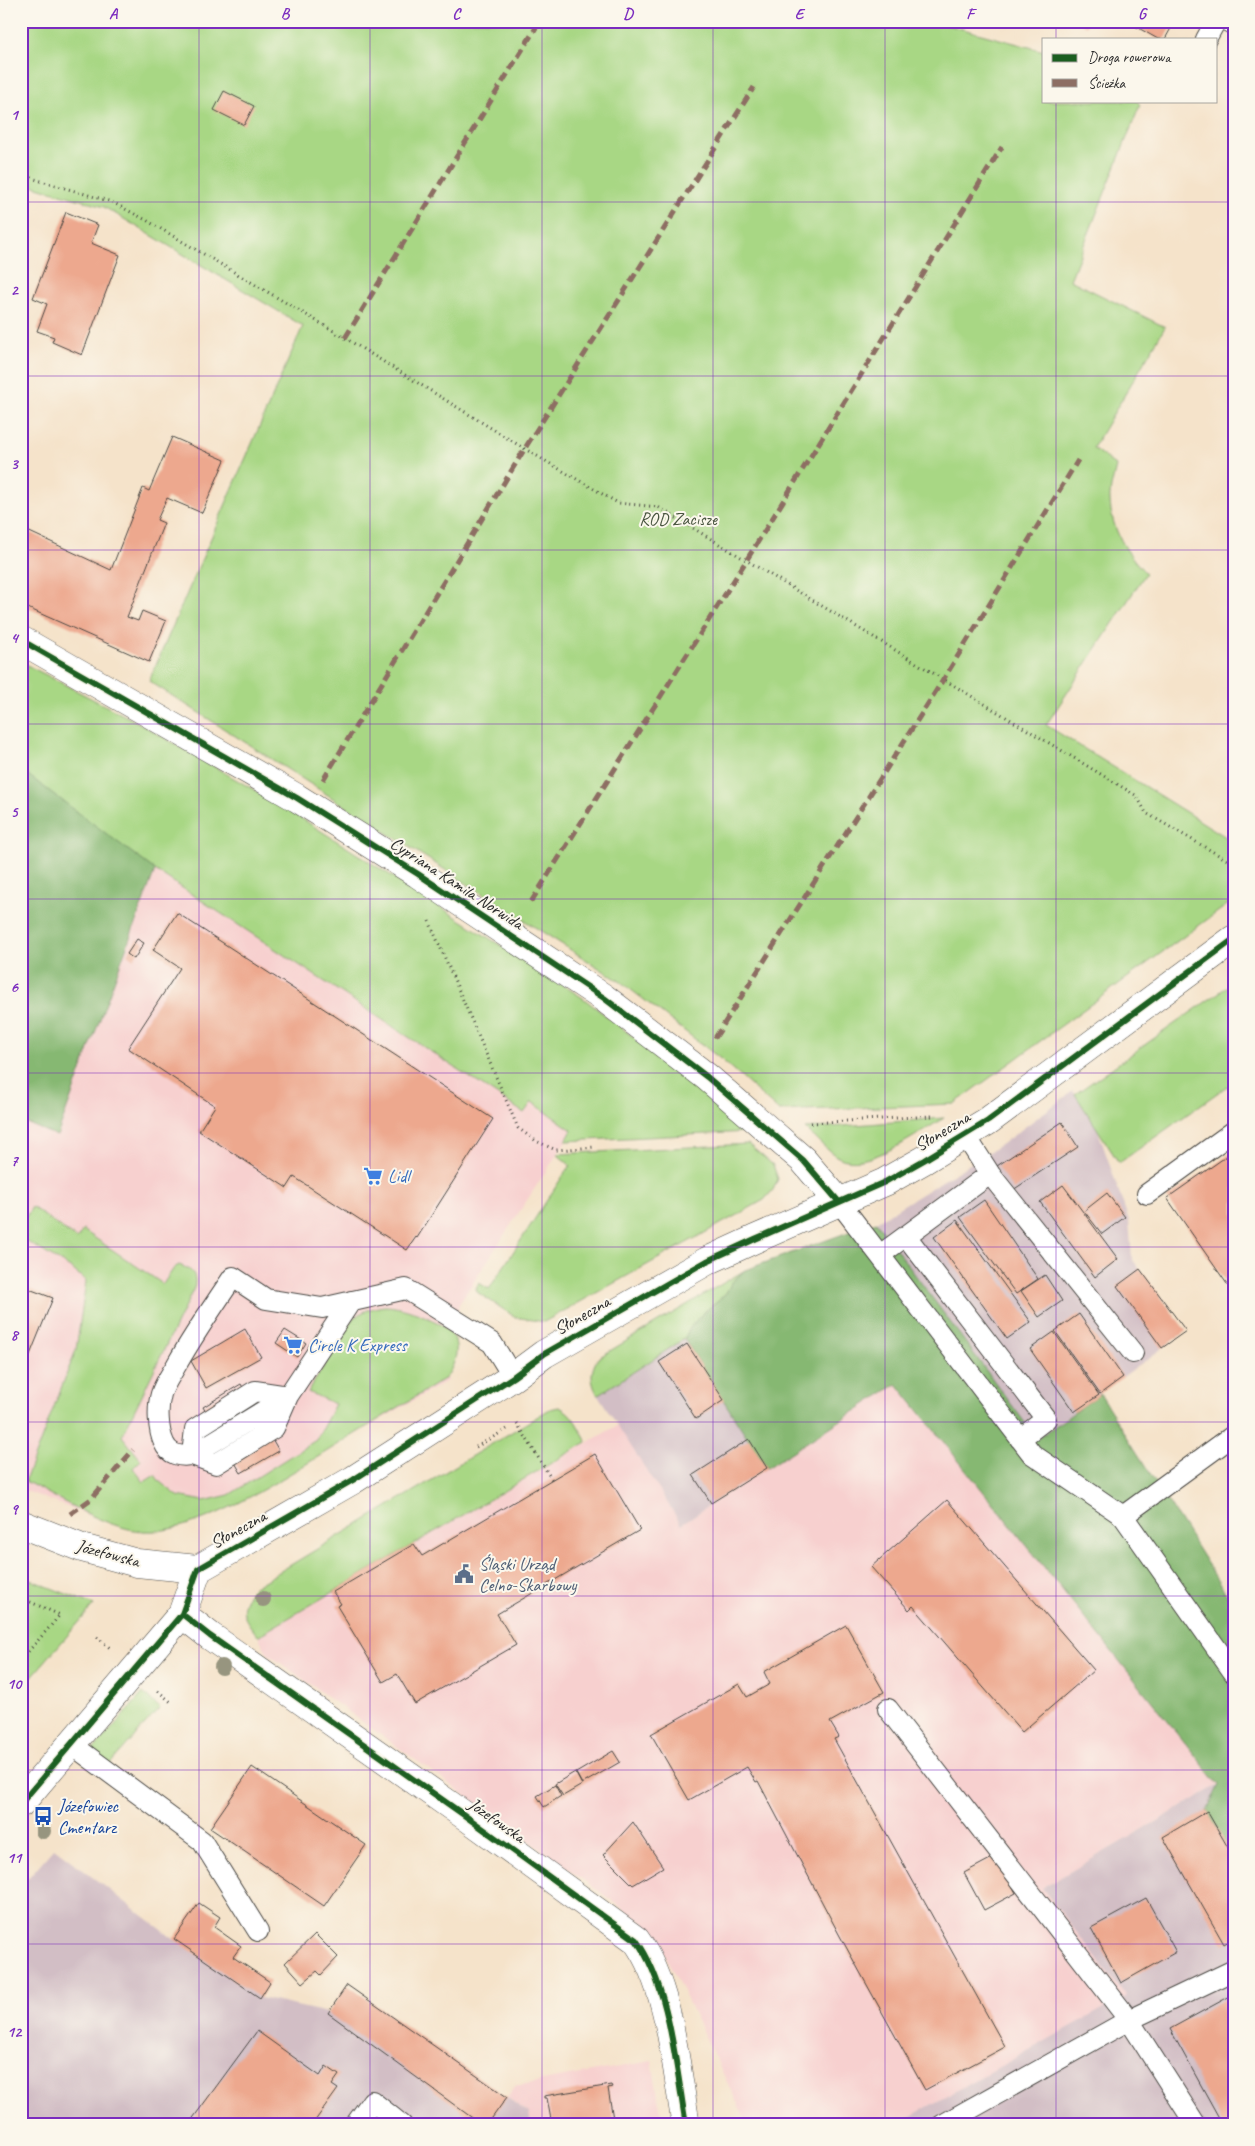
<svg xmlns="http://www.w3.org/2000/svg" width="1255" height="2146" font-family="Caveat,sans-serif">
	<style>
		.built { fill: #f7d0cf }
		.industrial { fill: #d2bec5 }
		.green { fill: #a8d784; stroke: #6a8158 }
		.forest { fill: #86b872; stroke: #58724e }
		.building { fill: #eda88e }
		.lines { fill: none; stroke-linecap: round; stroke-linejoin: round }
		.service-casing { stroke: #494743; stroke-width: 22 }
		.minor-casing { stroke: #494743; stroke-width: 29 }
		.tertiary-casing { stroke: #494743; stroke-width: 29 }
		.path { stroke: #494743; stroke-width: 3; stroke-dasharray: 1 4; stroke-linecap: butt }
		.service { stroke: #fff; stroke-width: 20 }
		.minor { stroke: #fff; stroke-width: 28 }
		.tertiary { stroke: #fff; stroke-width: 28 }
		.quiet { stroke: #8d6e63; stroke-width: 5; stroke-dasharray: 10 5; stroke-linecap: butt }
		.cycleway-casing { stroke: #fbf7ec; stroke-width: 9 }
		.cycleway { stroke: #1b5e20; stroke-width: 6 }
		.tree { fill: #97957f }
		.grid { fill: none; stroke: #7b2cbf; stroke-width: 1; stroke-opacity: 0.55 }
		.labels { text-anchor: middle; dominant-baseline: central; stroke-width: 4; stroke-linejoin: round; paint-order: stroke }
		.park-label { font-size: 18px; fill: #4a5641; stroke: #fbf7ec }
		.street-label { font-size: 18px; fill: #2b2b2b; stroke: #fbf7ec }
		.shop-label { font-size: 18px; fill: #366cbe; stroke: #fbf7ec; text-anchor: start }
		.service-label { font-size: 18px; fill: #4e5e75; stroke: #fbf7ec; text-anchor: start }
		.transit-label { font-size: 18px; fill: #164399; stroke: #fbf7ec; text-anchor: start }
		.neatline { fill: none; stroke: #7b2cbf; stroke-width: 2 }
		.grid-label { font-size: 16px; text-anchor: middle; font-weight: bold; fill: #7b2cbf }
	</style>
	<rect width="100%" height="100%" fill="#fbf7ec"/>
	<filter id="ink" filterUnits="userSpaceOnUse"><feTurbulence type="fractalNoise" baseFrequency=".02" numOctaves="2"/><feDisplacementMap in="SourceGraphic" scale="10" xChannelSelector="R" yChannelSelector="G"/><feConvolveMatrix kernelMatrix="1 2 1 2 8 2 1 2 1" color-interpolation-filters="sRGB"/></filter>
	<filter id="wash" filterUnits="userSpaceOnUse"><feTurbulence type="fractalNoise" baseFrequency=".0096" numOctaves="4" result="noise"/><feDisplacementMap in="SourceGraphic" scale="20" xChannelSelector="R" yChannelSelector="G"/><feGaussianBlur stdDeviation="1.12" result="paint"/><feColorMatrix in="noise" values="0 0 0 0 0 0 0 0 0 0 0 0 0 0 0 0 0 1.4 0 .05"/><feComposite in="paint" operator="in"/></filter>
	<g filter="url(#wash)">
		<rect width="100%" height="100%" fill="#f5e3ca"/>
		<path class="built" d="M155 870 524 1113 532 1102 573 1130 459 1304 447 1381 225 1510 173 1529H131L93 1517 21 1489V1121L57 1136Z
			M897 1384 1219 1785 1042 1888 1127 1996 895 2125H748L653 1930 268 1654 258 1636 618 1425 681 1524Z
			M652 2061 663 2125H531L529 2113 507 2097 515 2086Z"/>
		<path class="industrial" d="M1073 1091 1095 1122 1129 1221 1132 1259 1186 1331 1037 1439 876 1222 1002 1144Z
			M684 1339 767 1468 681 1524 598 1395Z
			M1219 1785 1207 1811 1234 1858V2125H895L1126 1996 1042 1888Z
			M54 1848 174 1939 260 1998 328 2013 347 1985 529 2113 531 2125H21V1886Z"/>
		<path class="green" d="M21 21H933L1044 51V101H1137L1140 105 1070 280 1165 327 1093 448 1116 466C1114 477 1109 490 1110 501 1111 528 1127 555 1146 573L1046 725 1234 842V900L954 1104 779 1111 722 1060 621 982 149 681 303 326 104 207 21 182Z
			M21 662 137 722 282 806 583 998 698 1087 748 1132 566 1141 572 1130 532 1102 524 1113 155 870 21 772Z
			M1234 982V1094L1227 1086 1119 1163 1075 1094Z
			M944 1118C920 1132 865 1173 838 1157 826 1150 816 1138 805 1129Z
			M748 1144 773 1165 778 1179 773 1190 764 1200 544 1322 515 1317 477 1292 476 1288 479 1283 489 1289 570 1165 557 1154Z
			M32 1207 77 1239 83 1230 163 1284 174 1268 179 1265C191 1269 198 1274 194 1288L122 1436 141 1460 133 1468 144 1482 155 1475 160 1482 178 1496 204 1501 229 1495 316 1440 335 1404 308 1392 353 1318C362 1312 373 1307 385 1306 403 1306 450 1322 455 1341 459 1354 453 1367 446 1378 400 1406 354 1435 308 1463 264 1489 194 1535 142 1531 108 1529 56 1497 25 1481L76 1350 86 1281 72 1269 21 1238V1225Z
			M745 1270 732 1282 726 1293 701 1315 690 1328 684 1339 598 1395C590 1382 590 1371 598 1358Z
			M559 1407C573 1412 579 1429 587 1442L258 1636C242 1616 237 1610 254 1587L550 1409Z
			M21 1576 94 1605 21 1689Z
			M143 1693 160 1708 109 1765 92 1751Z"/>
		<path class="forest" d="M28 775 155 870 57 1136 21 1121V790Z
			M876 1222 1037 1439 1100 1394 1234 1606V1858L1207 1811 1219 1785 897 1384 767 1468 684 1339 690 1328 701 1315 726 1293 732 1282 745 1270Z"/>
		<g id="blocks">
			<path class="building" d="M1078 21H1089L1086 26Z
				M1126 21H1175L1165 39H1158Z
				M224 91 254 106 244 125 214 110Z
				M66 212 98 225 91 243 120 255 82 355 52 342 54 337 37 331 47 304 33 298Z
				M172 437 225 460 202 513 167 498 157 520 164 523 127 617 138 621 142 611 166 621 149 662 21 605V528L111 570 143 488 149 491Z
				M177 913 493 1119 417 1238 416 1237 407 1250 294 1177 287 1188 199 1131 215 1106 128 1048 180 968 153 950Z
				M137 939 144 943 134 959 127 954Z
				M1062 1122 1078 1147 1013 1190 997 1166Z
				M1234 1151V1294L1167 1198Z
				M1063 1185 1118 1259 1095 1277 1040 1202Z
				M1107 1193 1125 1217 1102 1234 1084 1211Z
				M984 1200 1038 1279 1016 1294 960 1217Z
				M957 1220 1031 1322 1007 1339 934 1237Z
				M1140 1269 1186 1331 1162 1348 1117 1286Z
				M1045 1275 1062 1301 1039 1317 1021 1291Z
				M21 1286 53 1298 21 1377Z
				M1079 1314 1123 1377 1100 1394 1055 1331Z
				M245 1329 261 1357 206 1388 191 1361Z
				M285 1330 306 1343 297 1357 276 1343Z
				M1054 1332 1099 1395 1074 1412 1030 1349Z
				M687 1344 724 1400 696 1419 659 1362Z
				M241 1384 279 1451 241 1473 203 1407Z
				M749 1439 767 1468 711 1503 693 1475Z
				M595 1454 640 1530 497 1614 516 1645 415 1704 397 1674 383 1682 337 1606 341 1604 333 1592 414 1544 422 1556Z
				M947 1500 1094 1670 1022 1732 913 1606 909 1610 871 1567Z
				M846 1625 884 1692 830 1722 839 1737 834 1739 1005 2047 925 2090 840 1936 758 1781 756 1782 747 1767 689 1800 651 1734 739 1684 747 1697 770 1684 764 1672Z
				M613 1751 620 1762 582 1784 576 1773Z
				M252 1767 366 1845 324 1906 210 1828Z
				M575 1772 582 1785 563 1796 555 1784Z
				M555 1785 561 1796 544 1807 537 1796Z
				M1207 1811 1234 1858V1938L1224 1944 1163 1837Z
				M633 1822 663 1867 633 1885 603 1855Z
				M996 1856 1016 1893 984 1910 964 1873Z
				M1146 1898 1176 1952 1121 1983 1091 1928Z
				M199 1903 220 1917 214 1927 241 1946 233 1957 270 1982 260 1998 174 1939Z
				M315 1934 338 1957 321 1975 317 1971 303 1983 285 1963Z
				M347 1985 507 2097 487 2125H482L328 2013Z
				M1234 1994V2125H1223L1170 2029Z
				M257 2031 320 2076 326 2066 339 2075 332 2085 338 2089 312 2125H188Z
				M611 2085 612 2087 608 2088 614 2125H552L547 2098H544V2096Z"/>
		</g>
	</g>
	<g filter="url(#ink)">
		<use href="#blocks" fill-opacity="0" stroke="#494743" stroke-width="1"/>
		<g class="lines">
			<g class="service-casing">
				<path id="service" d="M1227 21 1234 25
					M1206 39 1216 21
					M965 1135 990 1174 1133 1353
					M1147 1194 1234 1131
					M839 1202 1032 1454 1123 1516 1234 1673
					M906 1236 1046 1419 1020 1439
					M880 1255 990 1174
					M351 1301 288 1396 192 1455C180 1457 169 1455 164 1443 158 1430 157 1408 161 1394 164 1384 172 1373 177 1364 194 1334 214 1305 233 1277L266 1299 322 1308 406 1289 492 1343 513 1377
					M255 1391 288 1396 274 1428 216 1464 192 1455 195 1429Z
					M1123 1516 1234 1435
					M888 1709 1129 2020 1196 2125
					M71 1744 202 1841 258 1931
					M355 2125 372 2101 402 2125
					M942 2125 1129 2020 1234 1970"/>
			</g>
			<g class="minor-casing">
				<path id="minor" d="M21 640 297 798 418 874 604 998 707 1077 803 1160 839 1202
					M182 1614 210 1636 464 1815 636 1940C670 1986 676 2068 686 2125"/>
			</g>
			<g class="tertiary-casing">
				<path id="tertiary" d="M21 1524 82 1548 137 1563 198 1569
					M21 1803 182 1614 198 1569 353 1480 513 1377 544 1354 707 1261 755 1239 885 1182 924 1160 988 1121 1234 939"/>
			</g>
			<path class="path" d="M21 175 112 202 146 220 332 330 525 449 618 503 658 507 1137 796 1146 813 1234 864
				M429 921 518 1128 536 1141 556 1150 596 1147
				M811 1123 932 1116
				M517 1423 552 1480
				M476 1447 507 1429
				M21 1598 60 1615 21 1660
				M97 1637 110 1648
				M158 1691 172 1703
				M21 1860 27 1865"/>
			<use href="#service" class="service"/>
			<use href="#minor" class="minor"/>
			<use href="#tertiary" class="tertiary"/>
			<path class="quiet" d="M345 338 540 21
				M323 780 527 445 754 87
				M531 902 746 561 1002 147
				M715 1038 943 680 1078 460
				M70 1514 91 1499 133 1450"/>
			<g class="cycleway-casing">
				<path id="cycleway" d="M21 640 297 798 418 874 604 998 707 1077 803 1160 839 1202
					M182 1614 210 1636 464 1815 636 1940C670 1986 676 2068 686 2125
					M21 1803 182 1614 198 1569 353 1480 513 1377 544 1354 707 1261 755 1239 885 1182 924 1160 988 1121 1234 939"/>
			</g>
			<use href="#cycleway" class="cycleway"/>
		</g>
		<g class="tree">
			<circle cx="263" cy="1599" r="8"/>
			<circle cx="222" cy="1667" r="8"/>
			<circle cx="43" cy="1831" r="8"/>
		</g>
	</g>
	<path class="grid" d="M199 21V2125M370 21V2125M542 21V2125M713 21V2125M885 21V2125M1056 21V39M1056 101V2125M21 202H1234M21 376H1234M21 550H1234M21 724H1234M21 899H1234M21 1073H1234M21 1247H1234M21 1422H1234M21 1596H1234M21 1770H1234M21 1944H1234"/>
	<defs>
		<g id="supermarket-bare" transform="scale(1.5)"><path d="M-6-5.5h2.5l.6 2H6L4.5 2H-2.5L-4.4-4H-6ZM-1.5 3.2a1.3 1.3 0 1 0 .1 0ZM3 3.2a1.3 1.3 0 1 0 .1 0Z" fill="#3f7fe0" stroke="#fbf7ec" stroke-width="2.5" paint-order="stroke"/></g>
		<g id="civic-bare" transform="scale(1.5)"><path d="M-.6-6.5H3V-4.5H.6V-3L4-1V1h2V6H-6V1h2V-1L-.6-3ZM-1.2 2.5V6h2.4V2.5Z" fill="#5c6f8a" stroke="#fbf7ec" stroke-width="2.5" paint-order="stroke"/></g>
		<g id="bus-bare" transform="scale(1.5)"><path d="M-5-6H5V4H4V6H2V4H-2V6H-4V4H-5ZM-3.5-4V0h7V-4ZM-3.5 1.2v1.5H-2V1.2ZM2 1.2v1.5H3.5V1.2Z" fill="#1a4fb4" stroke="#fbf7ec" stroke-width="2.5" paint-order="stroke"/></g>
	</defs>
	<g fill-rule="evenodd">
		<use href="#supermarket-bare" x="373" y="1176"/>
		<use href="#supermarket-bare" x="293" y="1345"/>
		<use href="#civic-bare" x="464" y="1574"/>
		<use href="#bus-bare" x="43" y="1816"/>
	</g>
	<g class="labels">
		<g class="park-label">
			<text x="678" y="519">ROD Zacisze</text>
		</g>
		<g class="street-label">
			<text transform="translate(457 883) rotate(33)">Cypriana Kamila Norwida</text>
			<text transform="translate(942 1131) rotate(-31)">Słoneczna</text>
			<text transform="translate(582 1315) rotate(-30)">Słoneczna</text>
			<text transform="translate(238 1529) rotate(-29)">Słoneczna</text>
			<text transform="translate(108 1553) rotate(15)">Józefowska</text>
			<text transform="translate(497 1820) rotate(35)">Józefowska</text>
		</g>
		<g class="shop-label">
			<text x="388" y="1176">Lidl</text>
			<text x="308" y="1345">Circle K Express</text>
		</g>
		<g class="service-label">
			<text x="479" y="1564">Śląski Urząd<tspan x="479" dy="21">Celno-Skarbowy</tspan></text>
		</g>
		<g class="transit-label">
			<text x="58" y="1806">Józefowiec<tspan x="58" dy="21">Cmentarz</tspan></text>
		</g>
	</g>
	<rect width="1255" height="2146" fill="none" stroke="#fbf7ec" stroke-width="55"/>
	<rect x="1042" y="38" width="175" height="65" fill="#fbf7ec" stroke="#a8a59f"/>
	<rect x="1052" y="54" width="25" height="8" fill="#1b5e20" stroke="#a8a59f"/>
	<text x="1088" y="62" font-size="15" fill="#2b2b2b">Droga rowerowa</text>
	<rect x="1052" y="79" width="25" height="8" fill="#8d6e63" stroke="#a8a59f"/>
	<text x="1088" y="88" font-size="15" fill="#2b2b2b">Ścieżka</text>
	<rect x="28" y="28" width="1200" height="2090" class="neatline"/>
	<g class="grid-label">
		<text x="113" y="19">A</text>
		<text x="285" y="19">B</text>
		<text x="456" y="19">C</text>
		<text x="628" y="19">D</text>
		<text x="799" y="19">E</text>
		<text x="970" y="19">F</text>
		<text x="1142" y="19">G</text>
		<text x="14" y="120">1</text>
		<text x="14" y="295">2</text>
		<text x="14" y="469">3</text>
		<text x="14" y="643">4</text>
		<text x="14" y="817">5</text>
		<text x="14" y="992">6</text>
		<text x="14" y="1166">7</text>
		<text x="14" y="1340">8</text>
		<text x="14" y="1514">9</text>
		<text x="14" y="1689">10</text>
		<text x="14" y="1863">11</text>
		<text x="14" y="2037">12</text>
	</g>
</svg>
